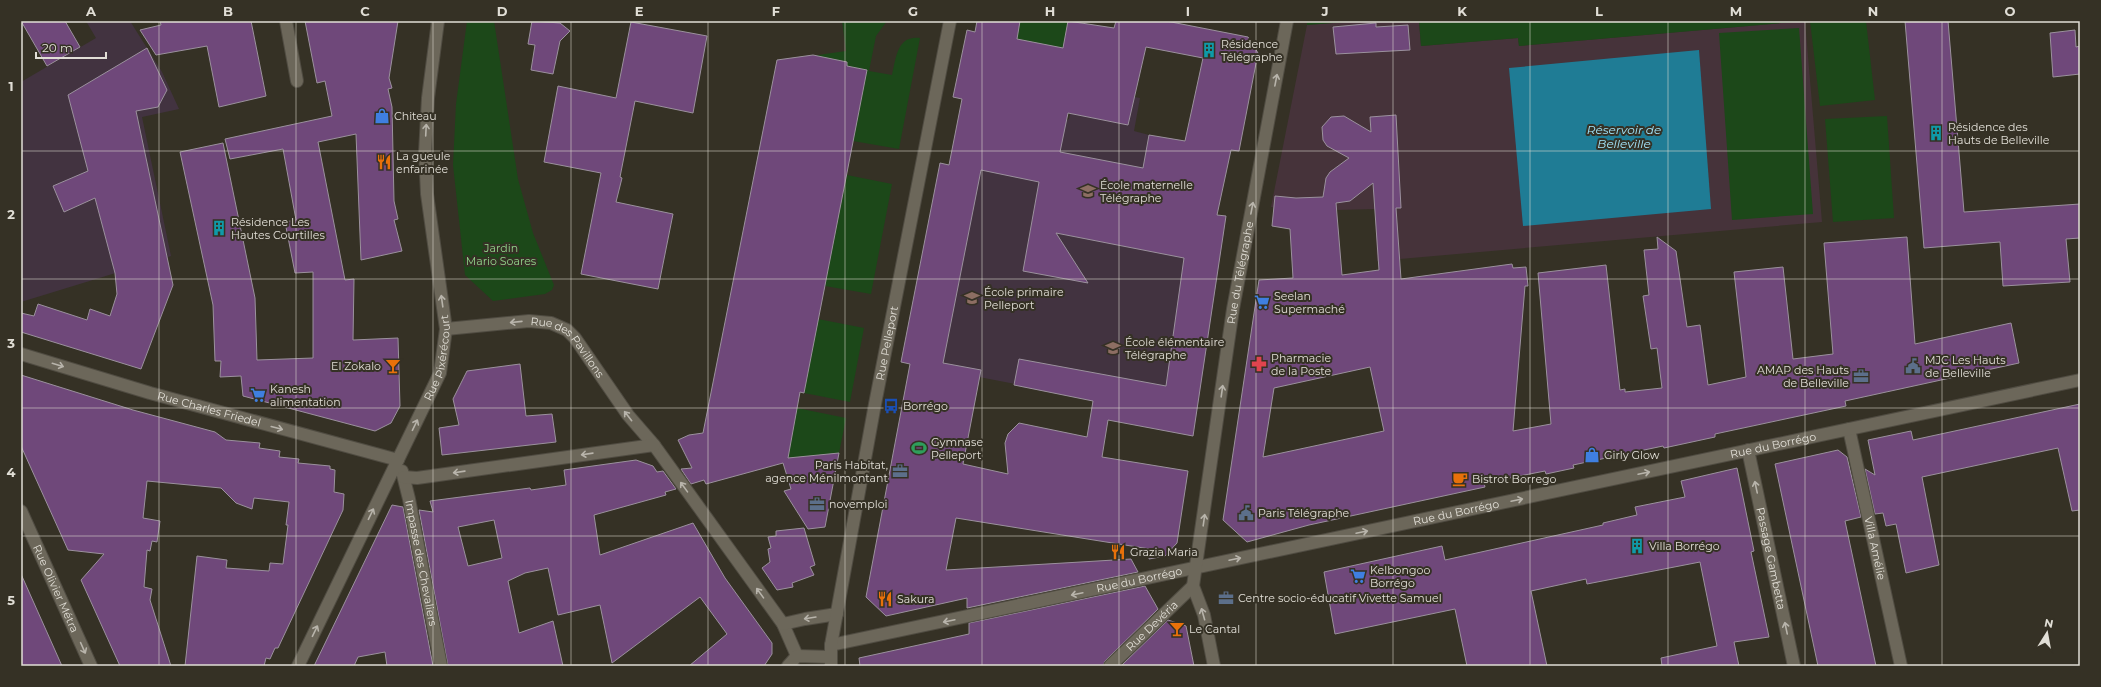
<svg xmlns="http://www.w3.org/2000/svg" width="2101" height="687" viewBox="0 0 2101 687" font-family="Montserrat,sans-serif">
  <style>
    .industrial { fill: #46333a }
    .education { fill: #423340 }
    .green { fill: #1c4819 }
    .water { fill: #1f7c95 }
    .building { fill: #6f487a; stroke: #9b919d; fill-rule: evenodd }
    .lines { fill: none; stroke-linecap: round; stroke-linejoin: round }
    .pedestrian-casing { stroke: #504c42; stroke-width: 14 }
    .minor-casing { stroke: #504c42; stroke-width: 14 }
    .pedestrian { stroke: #6c675a; stroke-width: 12 }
    .minor { stroke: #6c675a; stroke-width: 12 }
    .oneway { stroke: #b8b4ab }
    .grid { fill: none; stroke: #e1ded6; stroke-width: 1; stroke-opacity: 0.55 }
    .labels { text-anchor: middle; stroke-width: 4; stroke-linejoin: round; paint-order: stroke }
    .poi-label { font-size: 11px; fill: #e1ded6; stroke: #353125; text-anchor: start }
    .park-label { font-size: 11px; fill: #92d48b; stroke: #353125 }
    .street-label { font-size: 11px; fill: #e1ded6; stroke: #353125 }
    .water-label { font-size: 12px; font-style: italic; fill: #a3e5fb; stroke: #353125 }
    .neatline { fill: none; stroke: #e1ded6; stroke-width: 1.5 }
    .grid-label { font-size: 13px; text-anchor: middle; font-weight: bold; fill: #e1ded6 }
  </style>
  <rect width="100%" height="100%" fill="#353125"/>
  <!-- industrial -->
  <path class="industrial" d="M 1358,21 L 1419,21 L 1421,46 L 1518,38 L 1519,46 L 1805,21 L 1822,222 L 1377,261 L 1375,209 L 1297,211 L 1271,207 L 1307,25 Z"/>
  <!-- education -->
  <path class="education" d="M 86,21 L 130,21 L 162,72 L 179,109 L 142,117 L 171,256 L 21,302 L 21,82 L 96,38 Z
    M 1075,86 L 1140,98 L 1134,131 L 1149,135 L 1137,200 L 1226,217 L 1196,419 L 901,362 L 940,163 L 962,168 L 1069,119 Z"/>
  <!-- green -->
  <path class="green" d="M 467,21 L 494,21 L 518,179 L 533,233 L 554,285 L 552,290 L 545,294 L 493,301 L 465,275 L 453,165 L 456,104 Z
    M 842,21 L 887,21 L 876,36 L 869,71 L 892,75 C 896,58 897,35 920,38 L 899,149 L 853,141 L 867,70 L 847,66 L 847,62 L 804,57 L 846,51 Z
    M 1020,21 L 1068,21 L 1063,48 L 1017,39 Z
    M 1307,21 L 1358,21 L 1307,25 Z
    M 1419,21 L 1805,21 L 1519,46 L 1518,38 L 1421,46 Z
    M 1810,21 L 1866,21 L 1875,100 L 1820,106 Z
    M 1799,28 L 1813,214 L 1732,220 L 1719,33 Z
    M 1887,116 L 1894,218 L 1833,222 L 1825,119 Z
    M 847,175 L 892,184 L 871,294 L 825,286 Z
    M 818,319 L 864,328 L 850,402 L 804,393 Z
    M 797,408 L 846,418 L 839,453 L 788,458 Z"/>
  <!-- water -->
  <path class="water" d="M 1699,50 L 1711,209 L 1523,226 L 1509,68 Z"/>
  <!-- building -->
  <path class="building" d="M 21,21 L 65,21 L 80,47 L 47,66 Z
    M 160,21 L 251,21 L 266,96 L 219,107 L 207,46 L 156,55 L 140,30 L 161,25 Z
    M 305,21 L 398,21 L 389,78 L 392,88 L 388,89 L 392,107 L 394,201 L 398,219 L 394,220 L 402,251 L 361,260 L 356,134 L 318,142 L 345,280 L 354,279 L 353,340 L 398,338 L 400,406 L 391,423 L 375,431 L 243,396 L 241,376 L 220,377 L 221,361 L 215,361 L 213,305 L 180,152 L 223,143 L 255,298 L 257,360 L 313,358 L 313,272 L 295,273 L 285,222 L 296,220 L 283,149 L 230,159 L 225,139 L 332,116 L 325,81 L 317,83 Z
    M 532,21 L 560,23 L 570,31 L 560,41 L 553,74 L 531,70 L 535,45 L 528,44 Z
    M 977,21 L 1020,21 L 1017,39 L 1063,48 L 1068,21 L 1114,28 L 1116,21 L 1166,21 L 1248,37 L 1258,53 L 1239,151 L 1231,150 L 1217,215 L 1226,216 L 1193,436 L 1108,420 L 1102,457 L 1188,471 L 1177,543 L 1165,556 L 1149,559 L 1150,549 L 956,518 L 946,570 L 1131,559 L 1138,572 L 967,608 L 967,598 L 886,616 L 866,597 L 910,364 L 901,362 L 940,163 L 949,165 L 962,99 L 953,97 L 967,30 L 975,32 ZM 1146,47 L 1203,58 L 1185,141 L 1149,135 L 1143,168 L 1060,152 L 1068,113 L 1128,125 ZM 981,170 L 1039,182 L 1023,271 L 1088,283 L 1056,233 L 1184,258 L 1166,386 L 1019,359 L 1014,385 L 1093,401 L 1087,437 L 1019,423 L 1008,434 L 1005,443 L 1008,474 L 963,464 L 981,370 L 943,363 Z
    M 1905,21 L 1948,21 L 1964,212 L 2080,204 L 2080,238 L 2066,239 L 2070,282 L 2003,286 L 2000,242 L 1924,248 Z
    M 631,22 L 707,36 L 693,113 L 635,101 L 620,177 L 622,178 L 616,202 L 673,214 L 658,289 L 581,274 L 601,173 L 544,162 L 558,86 L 616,98 Z
    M 1376,23 L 1376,27 L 1408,25 L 1410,50 L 1336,54 L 1333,27 Z
    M 2075,30 L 2076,47 L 2080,46 L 2080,74 L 2053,77 L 2050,33 Z
    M 147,48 L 167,90 L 158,107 L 136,111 L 173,285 L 141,369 L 21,332 L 21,313 L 34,316 L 38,304 L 87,320 L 90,309 L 110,316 L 117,294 L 115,273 L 95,198 L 64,212 L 53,186 L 88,171 L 68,95 Z
    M 813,55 L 847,62 L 847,66 L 867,70 L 804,393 L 800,392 L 788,458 L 839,453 L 825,527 L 808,529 L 784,491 L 791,489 L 783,463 L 706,484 L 704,480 L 691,484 L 681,469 L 692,468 L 678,440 L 689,435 L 703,433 L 777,60 Z
    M 1396,115 L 1401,208 L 1396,208 L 1401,279 L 1512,264 L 1513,268 L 1526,267 L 1528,286 L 1525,286 L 1513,431 L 1551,424 L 1538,273 L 1606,265 L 1620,390 L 1625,389 L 1625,392 L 1662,388 L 1657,348 L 1651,349 L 1643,296 L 1649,295 L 1644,250 L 1658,249 L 1657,237 L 1676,251 L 1687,327 L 1700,325 L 1708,385 L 1746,377 L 1734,272 L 1783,267 L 1793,359 L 1833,354 L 1824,243 L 1907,237 L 1915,344 L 2011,323 L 2019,363 L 1845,401 L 1846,406 L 1715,434 L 1715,437 L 1664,448 L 1663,446 L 1573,465 L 1574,468 L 1546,474 L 1545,471 L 1484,483 L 1485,487 L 1309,525 L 1247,542 L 1223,520 L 1259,280 L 1293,278 L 1290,229 L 1272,226 L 1275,196 L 1296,198 L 1323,197 L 1326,178 L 1330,172 L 1349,158 L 1327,146 L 1323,140 L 1322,127 L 1331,117 L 1344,116 L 1371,132 L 1370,117 ZM 1373,183 L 1379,270 L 1342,275 L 1336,203 L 1350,201 ZM 1370,367 L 1384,431 L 1263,457 L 1274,388 Z
    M 520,364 L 526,416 L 552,414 L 556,442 L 442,455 L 439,428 L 459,425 L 453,399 L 467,371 Z
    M 21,375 L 133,410 L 215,432 L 226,440 L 260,443 L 259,448 L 280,451 L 279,457 L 299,459 L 298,463 L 330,466 L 330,469 L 335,470 L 334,492 L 344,494 L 343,510 L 278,648 L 275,648 L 270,659 L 266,658 L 264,666 L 185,666 L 197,556 L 227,560 L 226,568 L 269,571 L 270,563 L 283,564 L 288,525 L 286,525 L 289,502 L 254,498 L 252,509 L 236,503 L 221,488 L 147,481 L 143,518 L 160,521 L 157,542 L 152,541 L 150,551 L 147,550 L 144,587 L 152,589 L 150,600 L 171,666 L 120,666 L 81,580 L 104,554 L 68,550 L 21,446 Z
    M 2080,404 L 2080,510 L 2072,511 L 2058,448 L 1922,477 L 1939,565 L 1906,573 L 1896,524 L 1886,526 L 1883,513 L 1875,514 L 1865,469 L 1875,475 L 1868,440 L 1911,431 L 1913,440 Z
    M 1838,450 L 1847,457 L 1861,517 L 1845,521 L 1876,666 L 1818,666 L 1775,464 Z
    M 636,460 L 653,466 L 657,472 L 663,471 L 676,489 L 665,492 L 666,495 L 594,515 L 600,555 L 693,523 L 725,578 L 772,643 L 772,654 L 764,666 L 689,666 L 727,634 L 700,597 L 612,663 L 600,605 L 558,615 L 548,568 L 525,573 L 508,581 L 519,633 L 553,621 L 563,666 L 448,666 L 419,510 L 433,512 L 430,501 L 530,488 L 531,490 L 566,485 L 564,470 ZM 494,520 L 502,558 L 468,566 L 458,527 Z
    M 1737,468 L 1754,551 L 1751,552 L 1769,637 L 1734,642 L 1739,666 L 1662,666 L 1661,658 L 1717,646 L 1700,562 L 1587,584 L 1586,579 L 1531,591 L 1547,666 L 1467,666 L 1455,609 L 1335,634 L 1324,572 L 1442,546 L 1445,560 L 1603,525 L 1603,523 L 1637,515 L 1635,507 L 1685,497 L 1681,481 Z
    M 392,505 L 403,507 L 433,666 L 387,666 L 385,652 L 358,657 L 354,666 L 314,666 Z
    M 804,528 L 815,565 L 810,567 L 814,575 L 792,583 L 793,587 L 777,590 L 762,568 L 770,562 L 768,549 L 771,548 L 768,537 L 776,536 L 776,531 Z
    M 21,574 L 50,639 L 62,666 L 21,666 Z
    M 1145,586 L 1158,609 L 1105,661 L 1103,666 L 860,666 L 859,658 L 969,634 L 969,623 Z
    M 1168,620 L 1186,626 L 1194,666 L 1121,666 Z"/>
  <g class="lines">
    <!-- pedestrian casing -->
    <g class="pedestrian-casing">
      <g id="pedestrian">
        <path id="s1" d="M 1748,450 L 1794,666"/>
      </g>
    </g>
    <!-- minor casing -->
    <g class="minor-casing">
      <g id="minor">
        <path d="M 286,21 L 297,81"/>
        <path id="s2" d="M 446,329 L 529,321 L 551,323 L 567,330 L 575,338 L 628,415 L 654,445 L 783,624 L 797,656"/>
        <path id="s3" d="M 21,354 L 150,393 L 398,460"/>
        <path id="s4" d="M 1849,429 L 1901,666"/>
        <path id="s5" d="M 402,471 L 409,499 L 441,666"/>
        <path d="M 404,477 L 417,478 L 654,445"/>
        <path id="s6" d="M 21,511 L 91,666"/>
        <path d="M 783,624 L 805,619 L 837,614"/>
        <path id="s7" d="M 831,645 L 2080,380"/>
        <path id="s8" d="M 298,666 L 440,373 L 446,329 L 427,194 L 425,153 L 428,98 L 438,21"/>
        <path d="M 788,666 L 797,656 L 830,657"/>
        <path id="s9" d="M 831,666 L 831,645 L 875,404 L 950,21"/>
        <path id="s10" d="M 1110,666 L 1193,586"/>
        <path id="s11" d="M 1214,666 L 1204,615 L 1193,586 L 1233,309 L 1287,21"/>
      </g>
    </g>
    <!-- pedestrian -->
    <use href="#pedestrian" class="pedestrian"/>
    <!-- minor -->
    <use href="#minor" class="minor"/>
  </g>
  <!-- one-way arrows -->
  <defs><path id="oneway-shaft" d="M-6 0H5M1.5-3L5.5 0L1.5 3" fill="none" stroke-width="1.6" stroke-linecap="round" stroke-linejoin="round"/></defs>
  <g class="oneway">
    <use href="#oneway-shaft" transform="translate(1276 80) rotate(-79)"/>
    <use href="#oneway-shaft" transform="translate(426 130) rotate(-87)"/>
    <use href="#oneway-shaft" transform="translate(1252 208) rotate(-79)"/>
    <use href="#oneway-shaft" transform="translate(442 301) rotate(-98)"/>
    <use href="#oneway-shaft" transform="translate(516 322) rotate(174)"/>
    <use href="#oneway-shaft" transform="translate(58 365) rotate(17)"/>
    <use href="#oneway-shaft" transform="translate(1222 391) rotate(-82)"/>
    <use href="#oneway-shaft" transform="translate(628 416) rotate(-128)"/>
    <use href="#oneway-shaft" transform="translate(415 425) rotate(-64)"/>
    <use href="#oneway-shaft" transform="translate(277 428) rotate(15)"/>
    <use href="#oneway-shaft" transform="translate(587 454) rotate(172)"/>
    <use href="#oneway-shaft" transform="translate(459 472) rotate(172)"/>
    <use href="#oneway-shaft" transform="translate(1644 473) rotate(-12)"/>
    <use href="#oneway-shaft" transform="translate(684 487) rotate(-126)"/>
    <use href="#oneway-shaft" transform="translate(1756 487) rotate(-102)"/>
    <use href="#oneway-shaft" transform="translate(1517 500) rotate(-12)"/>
    <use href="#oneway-shaft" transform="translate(371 514) rotate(-64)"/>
    <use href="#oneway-shaft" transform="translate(1204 520) rotate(-82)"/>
    <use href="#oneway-shaft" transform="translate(1362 532) rotate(-12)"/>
    <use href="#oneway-shaft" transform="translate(1235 559) rotate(-12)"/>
    <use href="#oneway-shaft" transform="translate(760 593) rotate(-126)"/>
    <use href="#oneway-shaft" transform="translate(1077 594) rotate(168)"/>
    <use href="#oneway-shaft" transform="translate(1203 614) rotate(-106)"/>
    <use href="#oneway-shaft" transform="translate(810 618) rotate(171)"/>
    <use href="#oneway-shaft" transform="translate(949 621) rotate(168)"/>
    <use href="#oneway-shaft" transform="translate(1786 628) rotate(-102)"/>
    <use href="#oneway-shaft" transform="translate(315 631) rotate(-64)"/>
    <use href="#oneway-shaft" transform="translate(83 648) rotate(66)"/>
  </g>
  <!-- grid -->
  <path class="grid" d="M 159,21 L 159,666M 296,21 L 296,666M 433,21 L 433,666M 571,21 L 571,666M 708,21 L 708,666M 845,21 L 845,666M 982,21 L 982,666M 1119,21 L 1119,666M 1256,21 L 1256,666M 1393,21 L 1393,666M 1530,21 L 1530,666M 1668,21 L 1668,666M 1805,21 L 1805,666M 1942,21 L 1942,666M 21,151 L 2080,151M 21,279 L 2080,279M 21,408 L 2080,408M 21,536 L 2080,536"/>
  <!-- icons -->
  <defs>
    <g id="building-bare" transform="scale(1.2)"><path d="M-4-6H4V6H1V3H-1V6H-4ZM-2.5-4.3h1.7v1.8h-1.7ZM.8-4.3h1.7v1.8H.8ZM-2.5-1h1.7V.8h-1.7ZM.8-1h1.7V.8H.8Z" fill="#0f9aa8" stroke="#353125" stroke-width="2.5" paint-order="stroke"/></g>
    <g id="shop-bare" transform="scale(1.2)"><path d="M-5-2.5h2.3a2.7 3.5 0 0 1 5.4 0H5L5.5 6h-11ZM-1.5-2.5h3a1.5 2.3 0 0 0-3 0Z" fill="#3f7fe0" stroke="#353125" stroke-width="2.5" paint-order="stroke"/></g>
    <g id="restaurant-bare" transform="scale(1.2)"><path d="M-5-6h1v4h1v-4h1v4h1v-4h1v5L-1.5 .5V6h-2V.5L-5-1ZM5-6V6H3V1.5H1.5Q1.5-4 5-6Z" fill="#e8710a" stroke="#353125" stroke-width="2.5" paint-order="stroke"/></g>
    <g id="school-bare" transform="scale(1.2)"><path d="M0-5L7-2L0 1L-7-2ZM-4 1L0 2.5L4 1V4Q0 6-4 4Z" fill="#8d6e63" stroke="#353125" stroke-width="2.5" paint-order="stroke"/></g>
    <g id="supermarket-bare" transform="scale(1.2)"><path d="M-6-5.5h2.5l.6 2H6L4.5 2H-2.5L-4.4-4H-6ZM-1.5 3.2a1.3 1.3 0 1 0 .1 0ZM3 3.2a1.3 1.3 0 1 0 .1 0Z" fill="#3f7fe0" stroke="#353125" stroke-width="2.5" paint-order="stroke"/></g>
    <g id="pharmacy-bare" transform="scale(1.2)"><path d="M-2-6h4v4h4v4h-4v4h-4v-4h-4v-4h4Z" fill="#e0444e" stroke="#353125" stroke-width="2.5" paint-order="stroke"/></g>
    <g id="bar-bare" transform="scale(1.2)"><path d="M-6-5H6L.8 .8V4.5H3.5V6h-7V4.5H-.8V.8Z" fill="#e8710a" stroke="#353125" stroke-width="2.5" paint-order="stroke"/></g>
    <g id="civic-bare" transform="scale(1.2)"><path d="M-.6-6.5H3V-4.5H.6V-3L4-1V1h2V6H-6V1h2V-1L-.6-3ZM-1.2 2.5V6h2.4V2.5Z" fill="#5c6f8a" stroke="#353125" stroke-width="2.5" paint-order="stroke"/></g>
    <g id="office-bare" transform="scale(1.2)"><path d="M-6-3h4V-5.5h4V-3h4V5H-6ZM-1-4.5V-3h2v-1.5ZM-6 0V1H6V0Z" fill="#5c6f8a" stroke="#353125" stroke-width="2.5" paint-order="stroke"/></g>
    <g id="bus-bare" transform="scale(1.2)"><path d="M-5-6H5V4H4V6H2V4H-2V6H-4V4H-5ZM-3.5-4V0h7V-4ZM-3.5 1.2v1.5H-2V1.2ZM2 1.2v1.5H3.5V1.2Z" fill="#1a4fb4" stroke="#353125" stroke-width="2.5" paint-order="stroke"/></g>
    <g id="stadium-bare" transform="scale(1.2)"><path d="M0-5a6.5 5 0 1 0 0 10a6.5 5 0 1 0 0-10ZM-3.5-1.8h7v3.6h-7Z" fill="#2e9e5b" stroke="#353125" stroke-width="2.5" paint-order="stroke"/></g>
    <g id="cafe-bare" transform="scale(1.2)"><path d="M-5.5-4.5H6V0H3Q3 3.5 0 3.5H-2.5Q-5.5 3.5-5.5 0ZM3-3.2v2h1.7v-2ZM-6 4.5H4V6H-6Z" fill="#e8710a" stroke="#353125" stroke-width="2.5" paint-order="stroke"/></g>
  </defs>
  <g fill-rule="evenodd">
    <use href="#building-bare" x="1209" y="50"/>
    <use href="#shop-bare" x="382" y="116"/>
    <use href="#building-bare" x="1936" y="133"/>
    <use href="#restaurant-bare" x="384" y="162"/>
    <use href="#school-bare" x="1088" y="191"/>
    <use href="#building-bare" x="219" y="228"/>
    <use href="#school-bare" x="972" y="298"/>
    <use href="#supermarket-bare" x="1262" y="302"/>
    <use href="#school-bare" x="1113" y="348"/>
    <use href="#pharmacy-bare" x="1259" y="364"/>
    <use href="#bar-bare" x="393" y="366"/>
    <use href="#civic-bare" x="1913" y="366"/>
    <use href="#office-bare" x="1861" y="376"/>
    <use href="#supermarket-bare" x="258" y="395"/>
    <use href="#bus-bare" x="891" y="406"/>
    <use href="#stadium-bare" x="919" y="448"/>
    <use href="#shop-bare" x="1592" y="455"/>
    <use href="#office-bare" x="900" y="471"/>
    <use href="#cafe-bare" x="1460" y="479"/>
    <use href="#office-bare" x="817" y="504"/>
    <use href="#civic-bare" x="1246" y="513"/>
    <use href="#building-bare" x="1637" y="546"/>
    <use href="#restaurant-bare" x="1118" y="552"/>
    <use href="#supermarket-bare" x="1358" y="576"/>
    <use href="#office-bare" x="1226" y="598"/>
    <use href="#restaurant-bare" x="885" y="599"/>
    <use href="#bar-bare" x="1177" y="629"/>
  </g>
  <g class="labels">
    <!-- poi labels -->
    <g class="poi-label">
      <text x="1221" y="48">Résidence<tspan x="1221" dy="13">Télégraphe</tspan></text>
      <text x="394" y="120">Chiteau</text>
      <text x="1948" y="131">Résidence des<tspan x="1948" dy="13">Hauts de Belleville</tspan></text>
      <text x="396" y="160">La gueule<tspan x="396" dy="13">enfarinée</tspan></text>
      <text x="1100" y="189">École maternelle<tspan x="1100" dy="13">Télégraphe</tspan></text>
      <text x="231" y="226">Résidence Les<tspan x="231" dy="13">Hautes Courtilles</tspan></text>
      <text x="984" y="296">École primaire<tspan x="984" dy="13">Pelleport</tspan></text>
      <text x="1274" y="300">Seelan<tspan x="1274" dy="13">Supermaché</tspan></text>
      <text x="1125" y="346">École élémentaire<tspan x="1125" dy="13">Télégraphe</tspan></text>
      <text x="1271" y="362">Pharmacie<tspan x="1271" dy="13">de la Poste</tspan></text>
      <text x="1925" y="364">MJC Les Hauts<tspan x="1925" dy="13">de Belleville</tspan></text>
      <text x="381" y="370" text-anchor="end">El Zokalo</text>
      <text x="1849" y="374" text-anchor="end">AMAP des Hauts<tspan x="1849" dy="13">de Belleville</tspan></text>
      <text x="270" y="393">Kanesh<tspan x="270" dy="13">alimentation</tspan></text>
      <text x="903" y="410">Borrégo</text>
      <text x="931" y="446">Gymnase<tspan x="931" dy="13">Pelleport</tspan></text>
      <text x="1604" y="459">Girly Glow</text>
      <text x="888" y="469" text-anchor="end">Paris Habitat,<tspan x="888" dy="13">agence Ménilmontant</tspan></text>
      <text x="1472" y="483">Bistrot Borrego</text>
      <text x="829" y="508">novemploi</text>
      <text x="1258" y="517">Paris Télégraphe</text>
      <text x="1649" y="550">Villa Borrégo</text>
      <text x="1130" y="556">Grazia Maria</text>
      <text x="1370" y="574">Kelbongoo<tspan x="1370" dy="13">Borrégo</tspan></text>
      <text x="1238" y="602">Centre socio-éducatif Vivette Samuel</text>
      <text x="897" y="603">Sakura</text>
      <text x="1189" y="633">Le Cantal</text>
    </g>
    <!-- park labels -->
    <g class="park-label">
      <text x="501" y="252">Jardin<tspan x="501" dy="13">Mario Soares</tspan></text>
    </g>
    <!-- street labels -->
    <g class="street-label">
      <text dy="4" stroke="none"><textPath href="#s11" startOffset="400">Rue du Télégraphe</textPath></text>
      <text dy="4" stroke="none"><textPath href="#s9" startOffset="328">Rue Pelleport</textPath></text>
      <text dy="4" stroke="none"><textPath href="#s2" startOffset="133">Rue des Pavillons</textPath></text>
      <text dy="4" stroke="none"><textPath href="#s8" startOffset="340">Rue Pixérécourt</textPath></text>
      <text dy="4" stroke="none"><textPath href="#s3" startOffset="196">Rue Charles Friedel</textPath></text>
      <text dy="4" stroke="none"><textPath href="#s7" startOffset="963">Rue du Borrégo</textPath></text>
      <text dy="4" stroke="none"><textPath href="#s7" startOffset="639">Rue du Borrégo</textPath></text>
      <text dy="4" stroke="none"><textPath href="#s4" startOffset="122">Villa Amélie</textPath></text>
      <text dy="4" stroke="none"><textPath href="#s1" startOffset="111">Passage Gambetta</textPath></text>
      <text dy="4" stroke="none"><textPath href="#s5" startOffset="94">Impasse des Chevaliers</textPath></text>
      <text dy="4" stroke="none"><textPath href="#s7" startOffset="315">Rue du Borrégo</textPath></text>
      <text dy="4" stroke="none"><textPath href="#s6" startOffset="85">Rue Olivier Métra</textPath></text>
      <text dy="4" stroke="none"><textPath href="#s10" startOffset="58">Rue Devéria</textPath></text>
    </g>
    <!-- water labels -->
    <g class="water-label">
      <text x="1624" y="134">Réservoir de<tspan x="1624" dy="14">Belleville</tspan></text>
    </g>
  </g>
  <!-- border -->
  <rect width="2101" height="687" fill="none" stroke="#353125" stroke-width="44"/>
  <!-- north arrow -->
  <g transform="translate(2047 633) rotate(11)" stroke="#353125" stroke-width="3" paint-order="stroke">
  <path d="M0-3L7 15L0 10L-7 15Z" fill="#e1ded6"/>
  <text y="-6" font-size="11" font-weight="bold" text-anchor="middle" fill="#e1ded6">N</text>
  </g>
  <!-- scale -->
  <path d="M36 52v6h70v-6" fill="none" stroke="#e1ded6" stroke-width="2"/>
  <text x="42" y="52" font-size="12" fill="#e1ded6" stroke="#353125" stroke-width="3" paint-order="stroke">20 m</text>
  <rect x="22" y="22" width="2057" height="643" class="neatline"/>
  <g class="grid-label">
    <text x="91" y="16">A</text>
    <text x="228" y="16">B</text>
    <text x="365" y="16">C</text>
    <text x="502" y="16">D</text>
    <text x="639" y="16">E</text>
    <text x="776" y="16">F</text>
    <text x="913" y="16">G</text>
    <text x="1050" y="16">H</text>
    <text x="1188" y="16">I</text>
    <text x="1325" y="16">J</text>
    <text x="1462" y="16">K</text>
    <text x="1599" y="16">L</text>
    <text x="1736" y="16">M</text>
    <text x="1873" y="16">N</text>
    <text x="2010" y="16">O</text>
    <text x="11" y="91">1</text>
    <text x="11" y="219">2</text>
    <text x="11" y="348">3</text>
    <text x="11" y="477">4</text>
    <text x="11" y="605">5</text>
  </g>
</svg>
